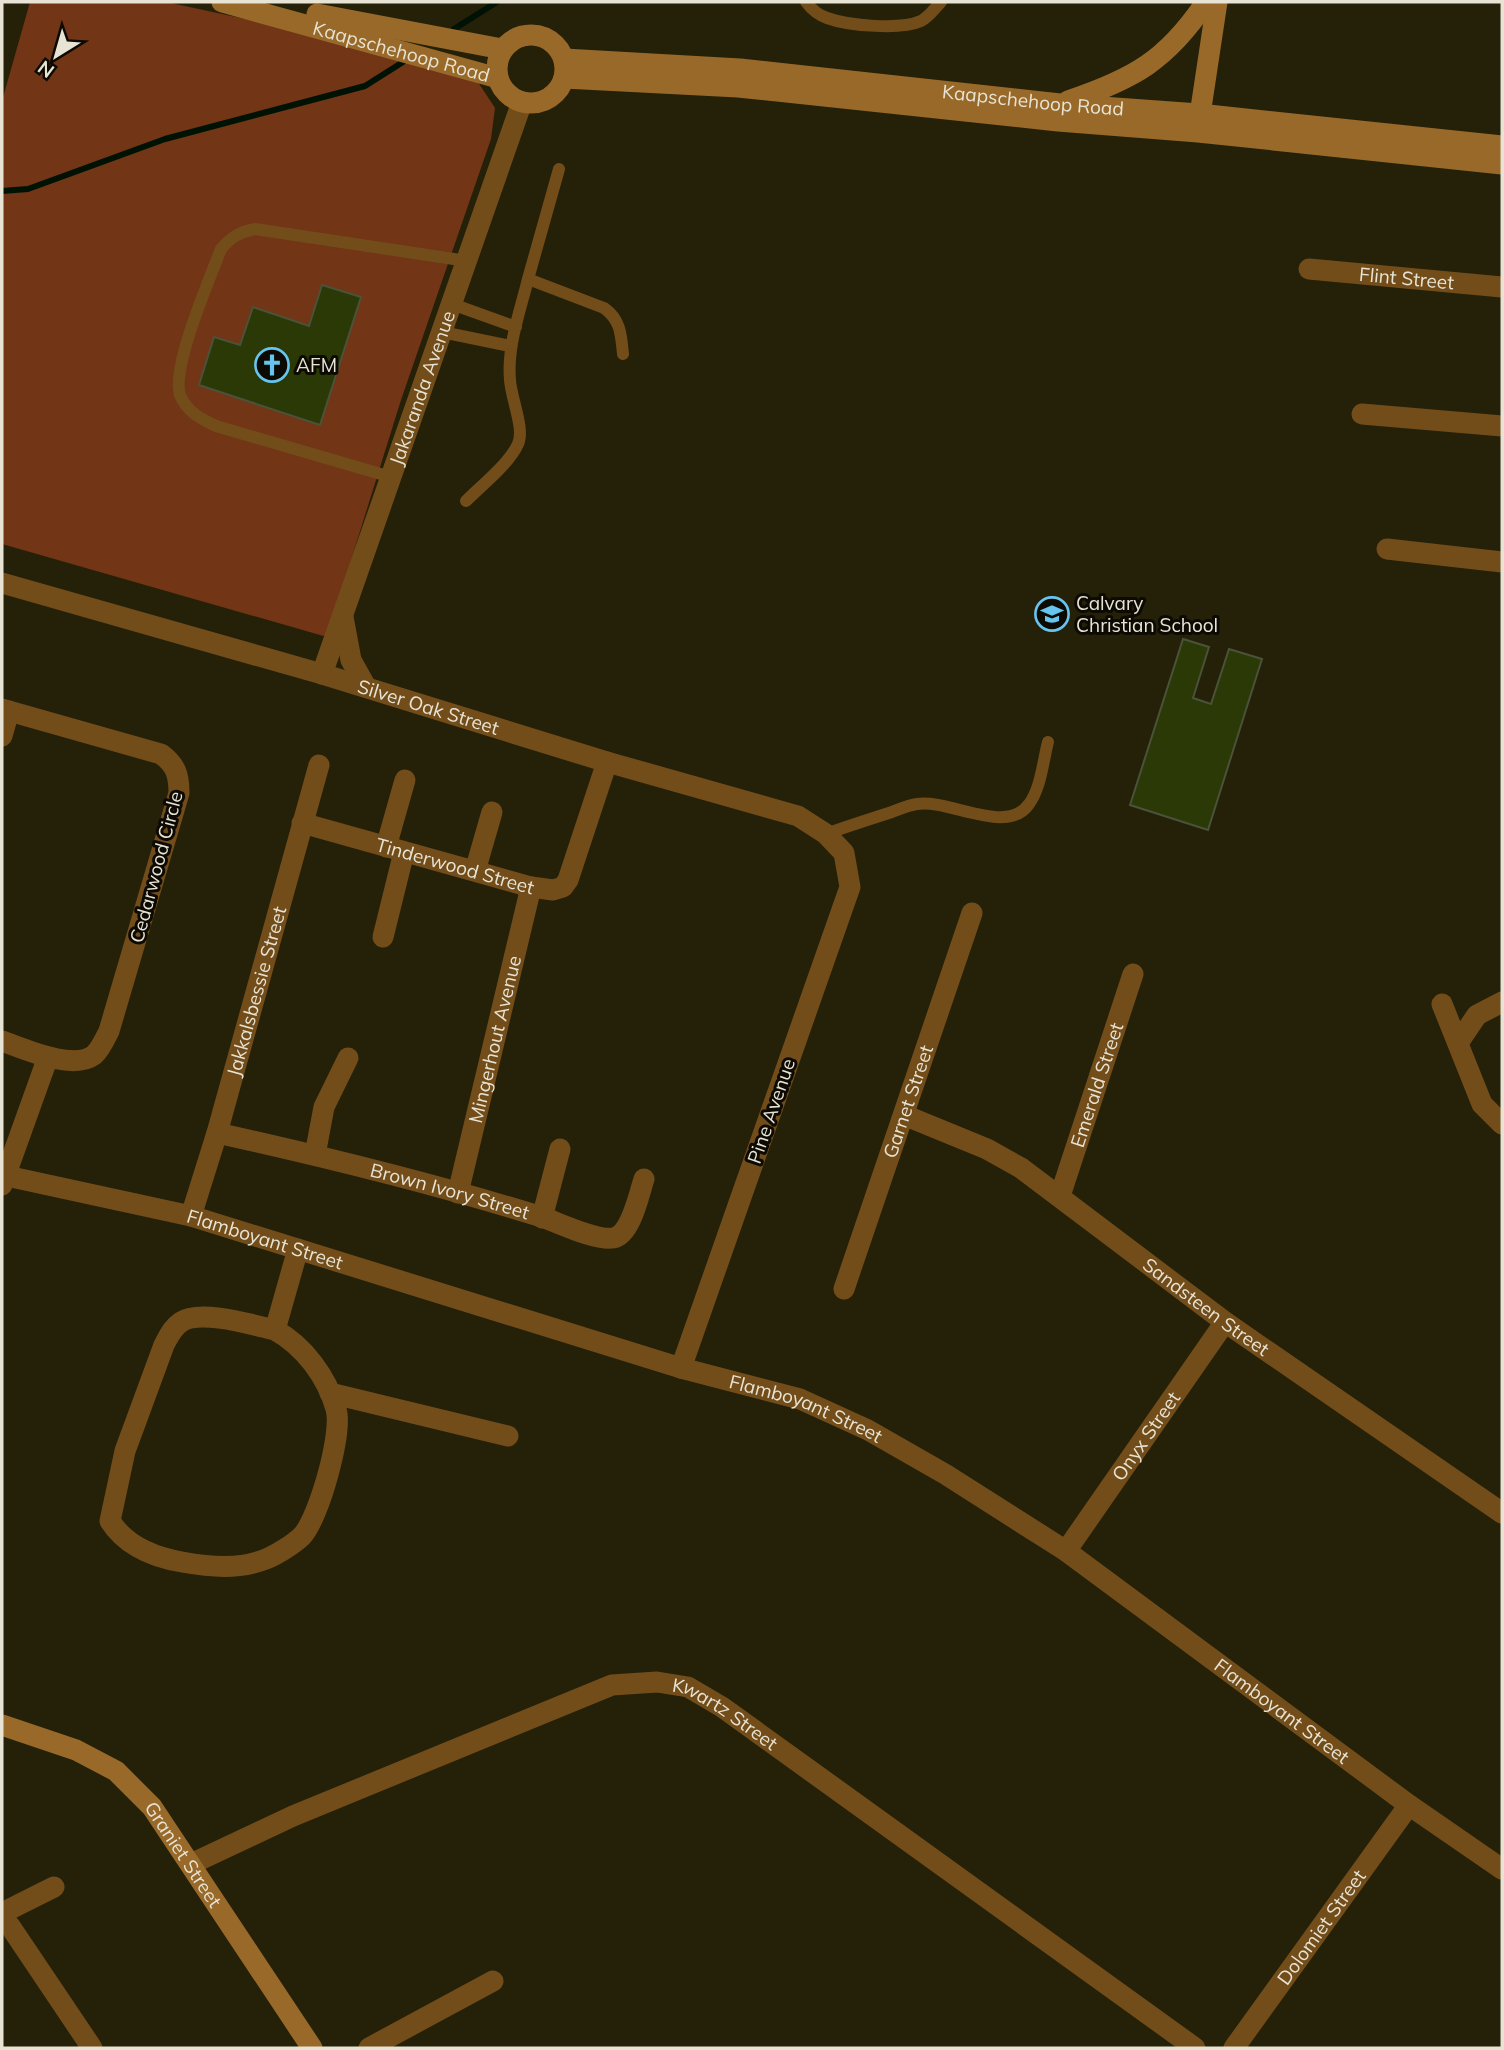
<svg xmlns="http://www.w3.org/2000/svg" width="1504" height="2050" viewBox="0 0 1504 2050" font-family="Mulish,sans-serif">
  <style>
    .grass { fill: #723516 }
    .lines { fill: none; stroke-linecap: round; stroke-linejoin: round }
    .stream { stroke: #001203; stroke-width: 6 }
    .building { fill: #2b3906; stroke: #4a533a; stroke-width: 2 }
    .lane { stroke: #724d1a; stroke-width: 12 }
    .street { stroke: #724d1a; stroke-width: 21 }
    .secondary { stroke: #986929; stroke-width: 21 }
    .labels { text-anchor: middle; stroke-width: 6; stroke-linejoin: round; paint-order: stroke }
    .street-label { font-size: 19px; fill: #e7e4d5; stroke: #0c0a03 }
    .poi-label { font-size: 19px; fill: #e7e4d5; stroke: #0c0a03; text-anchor: start }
  </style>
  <rect width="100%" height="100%" fill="#252008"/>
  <!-- grass -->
  <path class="grass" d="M 30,2 L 166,2 L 400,52 L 476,79 L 495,108 L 491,139 L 401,400 L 327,637 L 2,544 L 2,101 Z"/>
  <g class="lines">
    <!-- stream -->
    <path class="stream" d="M 454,29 L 497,2
      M 2,191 L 28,189 L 165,139 L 365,86 L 403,62"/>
  </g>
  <!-- building -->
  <path class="building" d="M 322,285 L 361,297 L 320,425 L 199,385 L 214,337 L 240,345 L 253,307 L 309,326 Z
    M 1183,639 L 1209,647 L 1193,698 L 1211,704 L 1229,649 L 1262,659 L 1208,830 L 1130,805 Z"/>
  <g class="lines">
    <!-- lane -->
    <path class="lane" d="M 806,2 C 812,10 818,15 827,18 C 849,26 901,30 921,21 C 929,17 935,8 941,2
      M 528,279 L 559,169
      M 452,304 L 516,327
      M 442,332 L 510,346
      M 391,477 L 216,426 C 201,419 187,412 180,395 C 171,368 210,278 221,249 C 231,237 240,232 255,229 L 467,261
      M 466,501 C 482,485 509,464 518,444 C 525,429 511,398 510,380 C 507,346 520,312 528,279 L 604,308 C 621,320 621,335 623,354
      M 826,834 C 848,826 870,819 892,812 C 900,809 909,805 917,804 C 950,799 1007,836 1029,804 C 1041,788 1043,761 1048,742"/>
    <!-- street -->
    <g class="street">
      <path id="s1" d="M 1309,269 L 1502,287"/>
      <path d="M 1362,414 L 1502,426"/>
      <path d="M 1387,549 L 1502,562"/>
      <path id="s2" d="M 2,583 L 322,674 L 607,762 L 798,816 L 826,834 L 844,853 L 850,887 L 681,1368"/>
      <path d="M 343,617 L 351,660 L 366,687"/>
      <path id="s3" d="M 322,674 L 522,102"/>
      <path d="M 2,709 L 161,754 C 176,765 179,775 179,793 L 109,1031 C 105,1039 100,1050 94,1055 C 73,1071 25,1049 2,1041"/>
      <path d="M 2,736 L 9,711"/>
      <path id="s4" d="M 302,823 L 531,887 L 553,890 L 563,887 L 568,880 L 607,762"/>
      <path d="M 386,847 L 405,780"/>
      <path d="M 475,871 L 492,812"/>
      <path d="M 383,937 L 404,852"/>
      <path d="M 1442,1004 L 1482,1104 L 1502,1124"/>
      <path d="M 1458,1043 L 1477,1015 L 1502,1002"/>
      <path id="s5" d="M 904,1115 L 987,1149 L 1021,1168 L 1225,1322 L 1502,1513"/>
      <path id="s6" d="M 217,1133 C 326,1157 435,1184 542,1217 C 559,1223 596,1241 613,1238 C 631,1235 639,1194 644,1179"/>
      <path d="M 315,1155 L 324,1107 L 348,1058"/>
      <path id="s7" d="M 2,1175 L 191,1216 L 681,1368 L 800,1399 L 868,1430 L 945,1474 L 1066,1551 L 1409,1805 L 1502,1869"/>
      <path d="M 2,1185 L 48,1057"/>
      <path id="s8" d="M 458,1193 L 531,887"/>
      <path id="s9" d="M 1060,1196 L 1133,974"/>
      <path id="s10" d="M 191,1216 L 217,1133 L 319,765"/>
      <path d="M 542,1218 L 560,1149"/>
      <path id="s11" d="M 844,1289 L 972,913"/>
      <path d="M 275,1330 C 304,1346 327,1377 336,1409 C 343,1432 319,1518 302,1536 C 294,1544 276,1555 266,1559 C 238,1570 210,1567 182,1562 C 153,1557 126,1546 110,1521 L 125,1451 L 164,1345 C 169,1336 172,1328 181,1322 C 200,1309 253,1325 275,1330 L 298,1249"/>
      <path d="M 330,1393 L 508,1436"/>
      <path id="s12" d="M 1066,1551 L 1225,1322"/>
      <path id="s13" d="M 191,1864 L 293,1816 L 612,1685 L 657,1682 L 688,1687 L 722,1707 L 1195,2048"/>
      <path d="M 2,1913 L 54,1887"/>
      <path d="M 2,1920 L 10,1926 L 92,2048"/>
      <path d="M 369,2048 L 493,1981"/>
      <path id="s14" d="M 1234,2048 L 1409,1805"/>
    </g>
    <!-- secondary -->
    <g class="secondary">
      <path id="s15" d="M 222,2 L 498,78"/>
      <path d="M 317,14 L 502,49"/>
      <circle cx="531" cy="69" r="34"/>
      <path id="s16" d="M 564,59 L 740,69 L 1060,104 L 1199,114 L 1502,146"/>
      <path d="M 564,78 L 738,87 L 1058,121 L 1198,132 L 1502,164"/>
      <path d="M 1068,101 C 1134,79 1167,60 1206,2"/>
      <path d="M 1198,128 L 1217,2"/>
      <path id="s17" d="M 2,1725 L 76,1750 L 116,1771 L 152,1807 L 312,2048"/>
    </g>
  </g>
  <!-- icons -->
  <defs>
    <g id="church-ring" transform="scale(1.75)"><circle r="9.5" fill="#0c0a03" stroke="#66c4ef" stroke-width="1.5"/><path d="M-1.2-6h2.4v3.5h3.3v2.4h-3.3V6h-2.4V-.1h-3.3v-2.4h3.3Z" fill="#66c4ef"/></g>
    <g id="school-ring" transform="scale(1.75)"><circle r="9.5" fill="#0c0a03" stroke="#66c4ef" stroke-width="1.5"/><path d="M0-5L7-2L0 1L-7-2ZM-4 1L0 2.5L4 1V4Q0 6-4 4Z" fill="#66c4ef"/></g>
  </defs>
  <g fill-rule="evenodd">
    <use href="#church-ring" x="272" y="365"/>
    <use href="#school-ring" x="1052" y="614"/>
  </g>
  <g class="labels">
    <!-- street labels -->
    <g class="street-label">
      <text dy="7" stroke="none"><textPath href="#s15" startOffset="186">Kaapschehoop Road</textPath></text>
      <text dy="7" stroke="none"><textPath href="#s16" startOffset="471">Kaapschehoop Road</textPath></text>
      <text dy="7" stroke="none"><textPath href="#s1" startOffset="98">Flint Street</textPath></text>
      <text dy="7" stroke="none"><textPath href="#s3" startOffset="303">Jakaranda Avenue</textPath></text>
      <text dy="7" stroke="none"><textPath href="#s2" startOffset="444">Silver Oak Street</textPath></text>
      <text dy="7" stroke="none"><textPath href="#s4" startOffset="159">Tinderwood Street</textPath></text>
      <text transform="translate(156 867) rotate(-75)" y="7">Cedarwood Circle</text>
      <text dy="7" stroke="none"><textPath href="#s10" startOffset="234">Jakkalsbessie Street</textPath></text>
      <text dy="7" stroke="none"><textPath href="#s8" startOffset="158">Mingerhout Avenue</textPath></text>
      <text dy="7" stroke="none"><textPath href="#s9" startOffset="117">Emerald Street</textPath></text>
      <text dy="7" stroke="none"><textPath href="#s11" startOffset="198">Garnet Street</textPath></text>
      <text transform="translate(771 1111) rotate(-71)" y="7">Pine Avenue</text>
      <text dy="7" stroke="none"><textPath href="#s6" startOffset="240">Brown Ivory Street</textPath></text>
      <text dy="7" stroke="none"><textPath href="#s7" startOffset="271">Flamboyant Street</textPath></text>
      <text dy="7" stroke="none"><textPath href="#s5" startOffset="360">Sandsteen Street</textPath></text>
      <text dy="7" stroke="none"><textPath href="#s7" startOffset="838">Flamboyant Street</textPath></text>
      <text dy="7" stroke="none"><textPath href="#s12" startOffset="140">Onyx Street</textPath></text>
      <text dy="7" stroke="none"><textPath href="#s7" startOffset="1405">Flamboyant Street</textPath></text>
      <text dy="7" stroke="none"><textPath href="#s13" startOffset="579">Kwartz Street</textPath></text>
      <text dy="7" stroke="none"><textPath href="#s17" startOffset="231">Graniet Street</textPath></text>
      <text dy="7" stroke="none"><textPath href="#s14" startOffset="149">Dolomiet Street</textPath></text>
    </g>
    <!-- poi labels -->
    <g class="poi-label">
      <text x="296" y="372">AFM</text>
      <text x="1076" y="610">Calvary<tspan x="1076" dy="22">Christian School</tspan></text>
    </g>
  </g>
  <!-- border -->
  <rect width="1504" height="2050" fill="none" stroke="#e7e4d5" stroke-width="7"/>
  <!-- north arrow -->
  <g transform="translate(56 56) rotate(217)" stroke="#0c0a03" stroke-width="5" paint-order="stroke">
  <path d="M0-5L12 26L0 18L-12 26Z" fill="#e7e4d5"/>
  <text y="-10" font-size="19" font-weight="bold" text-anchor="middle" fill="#e7e4d5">N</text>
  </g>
</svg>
